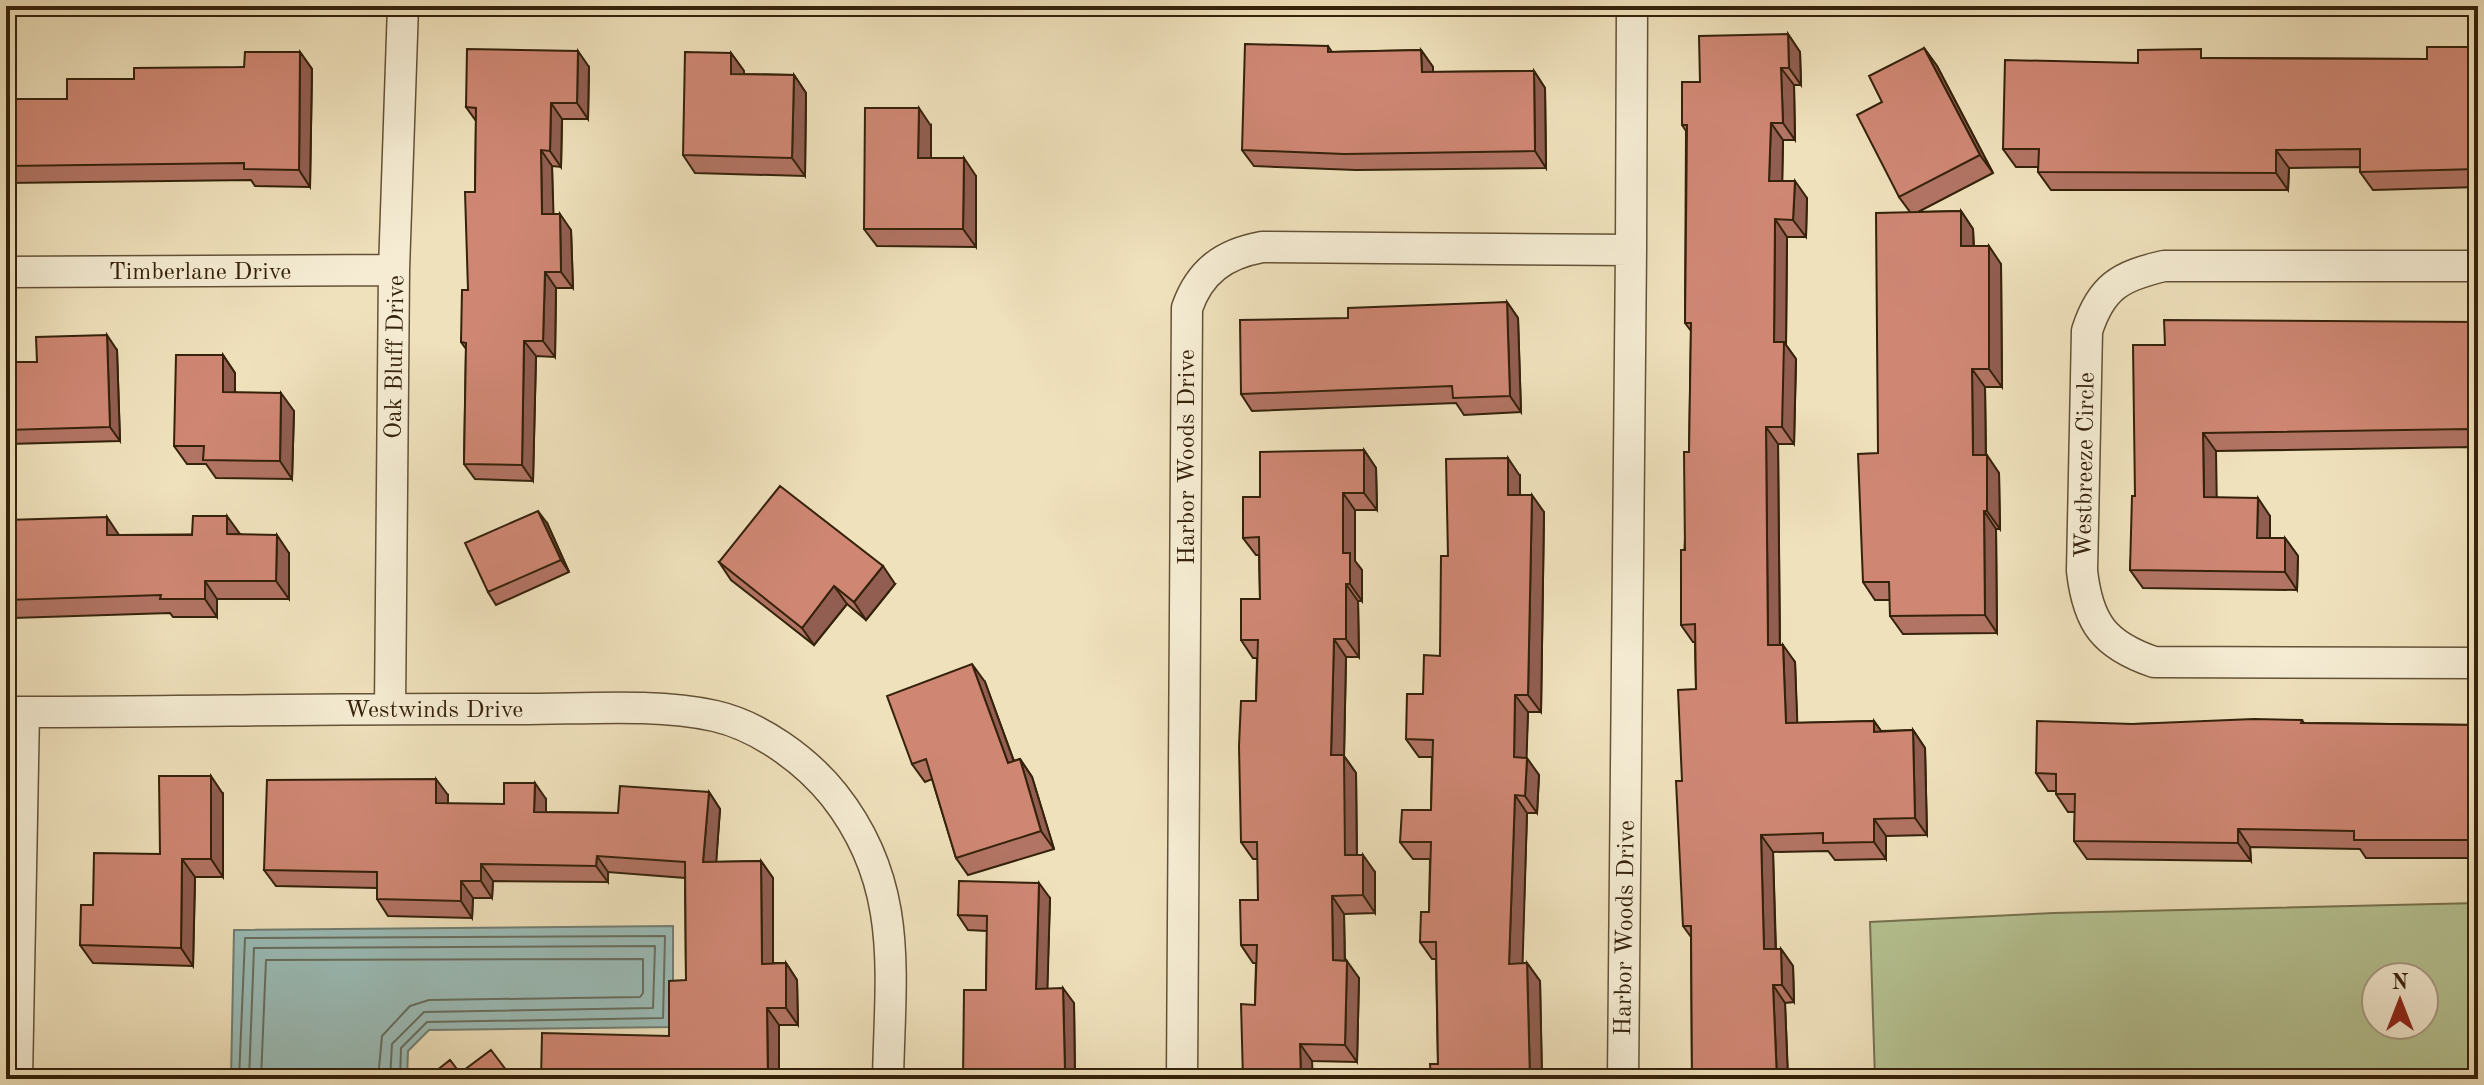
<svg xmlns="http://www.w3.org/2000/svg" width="2484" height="1085" viewBox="0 0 2484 1085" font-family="'Old Standard TT',serif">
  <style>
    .green { fill: #b6c393; stroke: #76724e; stroke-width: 2; fill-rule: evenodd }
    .water { fill: #9bbcb7; stroke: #727e72; stroke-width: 2 }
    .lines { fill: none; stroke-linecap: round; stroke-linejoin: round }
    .shore { stroke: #686f60; stroke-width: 2 }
    .minor-casing { stroke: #645236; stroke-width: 33 }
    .minor { stroke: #f5ecd3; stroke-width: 30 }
    .wall { fill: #b27464; stroke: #35220a; stroke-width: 2 }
    .shaded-wall { fill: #915e51; stroke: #35220a; stroke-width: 2 }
    .building { fill: #cf8774; stroke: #35220a; stroke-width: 2 }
    .labels { text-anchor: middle; stroke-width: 7; stroke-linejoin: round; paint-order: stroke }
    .street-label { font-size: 24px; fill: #35220a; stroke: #f5ecd3 }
  </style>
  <rect width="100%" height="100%" fill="#efe1bc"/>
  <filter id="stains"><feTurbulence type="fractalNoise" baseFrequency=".0025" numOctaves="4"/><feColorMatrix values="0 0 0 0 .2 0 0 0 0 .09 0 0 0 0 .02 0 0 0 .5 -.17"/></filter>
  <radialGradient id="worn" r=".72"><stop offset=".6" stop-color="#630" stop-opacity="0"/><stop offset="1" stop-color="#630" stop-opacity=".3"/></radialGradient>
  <!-- green -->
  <path class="green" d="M 2478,903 L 2478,1079 L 1875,1079 L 1870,922 L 2054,913 ZM 2376,977 L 2424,977 L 2424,1025 L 2376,1025 Z"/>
  <!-- water -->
  <path class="water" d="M 673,926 L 673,1027 L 429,1030 L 408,1051 L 407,1079 L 231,1079 L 234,930 Z"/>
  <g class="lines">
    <!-- shore -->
    <path class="shore" d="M 239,1079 L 245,938 L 665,936 L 663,1018 L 427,1022 L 401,1048 L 400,1079
      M 249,1079 L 254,948 L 655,946 L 653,1008 L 424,1012 L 392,1044 L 390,1079
      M 261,1079 L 266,960 L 643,959 L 643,993 L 640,997 L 429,1000 L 410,1006 L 382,1036 L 378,1079"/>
    <!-- minor casing -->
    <g class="minor-casing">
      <path id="minor" d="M 1631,250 L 1632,6
        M 2478,266 L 2164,266 C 2120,276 2101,287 2087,331 L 2082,571 C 2088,623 2104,645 2154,662 L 2478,663
        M 6,272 L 394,270
        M 390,708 L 394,270 L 403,6
        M 6,712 C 174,712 341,708 509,709 C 574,710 652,702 715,716 C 759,726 806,760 834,795 C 905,885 890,973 888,1079
        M 17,1079 L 24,712
        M 1182,1079 L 1187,308 C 1200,271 1224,254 1262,247 L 1631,250 L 1623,1079"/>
    </g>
    <!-- minor -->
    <use href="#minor" class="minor"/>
  </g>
  <!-- wall -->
  <path class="wall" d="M 1788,34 L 1800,52 L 1801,85 L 1794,85 L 1795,140 L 1783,140 L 1782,181 L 1807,198 L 1806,237 L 1787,237 L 1786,345 L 1796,359 L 1794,444 L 1778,444 L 1780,645 L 1795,662 L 1797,723 L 1874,721 L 1881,731 L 1913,730 L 1925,748 L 1927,835 L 1886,836 L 1886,859 L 1835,860 L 1828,851 L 1773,852 L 1776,949 L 1781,949 L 1793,966 L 1794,1002 L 1785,1003 L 1788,1079 L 1692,1079 L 1691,937 L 1683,926 L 1682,781 L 1696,689 L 1695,642 L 1693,642 L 1681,625 L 1689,452 L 1691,331 L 1685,323 L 1686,131 L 1682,125 L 1700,82 Z
    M 1328,46 L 1332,52 L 1421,50 L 1433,67 L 1433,72 L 1534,71 L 1545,88 L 1546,168 L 1356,170 L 1254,166 L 1242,150 Z
    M 2478,47 L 2478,187 L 2373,190 L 2360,172 L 2360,167 L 2289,168 L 2288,190 L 2051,190 L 2038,172 L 2038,167 L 2016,167 L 2003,149 L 2138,63 L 2207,58 L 2427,59 Z
    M 1924,48 L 1937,66 L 1993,173 L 1918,212 L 1961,211 L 1973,229 L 1974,246 L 2001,264 L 2002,387 L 1985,387 L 1986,455 L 1999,473 L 2000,529 L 1996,529 L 1997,633 L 1903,634 L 1890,616 L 1890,600 L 1875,600 L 1863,582 L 1910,212 L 1899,197 L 1882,102 Z
    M 300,52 L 312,69 L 310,187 L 255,186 L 251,180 L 6,183 L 6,83 L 16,96 L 16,99 L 67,99 L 134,79 L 244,67 Z
    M 731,53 L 744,71 L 744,74 L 794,75 L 806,93 L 805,176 L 695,173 L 683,155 Z
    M 589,67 L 588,119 L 562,119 L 561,167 L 552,166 L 553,214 L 571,230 L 573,288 L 556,288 L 555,357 L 536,356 L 533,481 L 475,479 L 464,464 L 466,349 L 461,342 L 468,290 L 475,192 L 476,121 L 466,107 Z
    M 931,126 L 931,158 L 976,176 L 976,247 L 877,246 L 864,229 Z
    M 1507,302 L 1518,318 L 1521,412 L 1464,415 L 1456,403 L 1252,411 L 1241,394 L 1348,318 Z
    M 2478,322 L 2478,455 L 2472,447 L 2216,451 L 2216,497 L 2270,516 L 2270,538 L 2285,538 L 2298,556 L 2297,590 L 2143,588 L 2130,570 L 2135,496 L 2165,345 Z
    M 117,350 L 120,441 L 8,444 L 8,449 L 6,449 L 6,362 L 37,362 Z
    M 223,355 L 235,373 L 235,392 L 294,411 L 292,479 L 216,478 L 206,464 L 187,464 L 174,446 Z
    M 1364,450 L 1376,468 L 1377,510 L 1355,510 L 1355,561 L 1362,570 L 1362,601 L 1358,601 L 1359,657 L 1346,657 L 1344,756 L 1356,773 L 1357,855 L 1375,872 L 1375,913 L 1344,914 L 1345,961 L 1359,978 L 1357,1062 L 1312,1061 L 1255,1005 L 1256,963 L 1253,963 L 1241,945 L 1258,900 L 1258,859 L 1253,859 L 1241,842 L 1256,701 L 1257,658 L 1253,658 L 1241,640 L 1260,599 L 1259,555 L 1256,555 L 1243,538 L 1260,497 Z
    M 1520,476 L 1520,495 L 1544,512 L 1541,712 L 1528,712 L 1526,758 L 1539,775 L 1537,813 L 1527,813 L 1522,963 L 1527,963 L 1540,981 L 1542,1079 L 1431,1079 L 1438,1064 L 1436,959 L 1432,959 L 1420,942 L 1429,912 L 1430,859 L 1413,859 L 1400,842 L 1431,810 L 1432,757 L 1419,757 L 1406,739 L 1423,694 L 1440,656 L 1448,556 Z
    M 6,520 L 119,535 L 240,534 L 289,553 L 289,599 L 217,599 L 217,617 L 173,617 L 170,613 L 13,618 L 6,608 Z
    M 547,523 L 569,572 L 496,605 L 488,592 Z
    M 719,562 L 895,584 L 866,620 L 847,604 L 814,645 L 731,580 Z
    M 985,682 L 1014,761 L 1020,759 L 1032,777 L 1054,849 L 968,875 L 956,858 L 932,779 L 925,782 L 912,764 Z
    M 2302,720 L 2304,723 L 2478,725 L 2478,858 L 2366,858 L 2360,849 L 2250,847 L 2251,861 L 2087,859 L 2074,841 L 2075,812 L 2068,812 L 2056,794 L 2056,791 L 2048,791 L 2036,773 L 2133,724 Z
    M 709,792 L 720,809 L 716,862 L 761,861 L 773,878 L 773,963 L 786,963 L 797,980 L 798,1025 L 779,1025 L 779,1079 L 541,1079 L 669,1036 L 686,980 L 685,878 L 608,872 L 608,882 L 493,881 L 492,898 L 473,898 L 472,918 L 388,916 L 377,899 L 377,888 L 276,886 L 264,870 L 448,795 L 448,804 L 504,804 L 546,799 L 546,812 L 618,813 Z
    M 223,794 L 223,877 L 195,877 L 193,966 L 93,963 L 80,945 L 93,905 L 160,854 Z
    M 1050,898 L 1047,989 L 1074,1003 L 1075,1079 L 963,1079 L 986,990 L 987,931 L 968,930 L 958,915 Z"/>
  <!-- shaded-wall -->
  <path class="shaded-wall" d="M 1788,34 L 1800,52 L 1801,85 L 1789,68 Z
    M 1924,48 L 1937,66 L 1993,173 L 1980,155 Z
    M 1421,50 L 1433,67 L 1433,89 L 1422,72 Z
    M 578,51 L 589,67 L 588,119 L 577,103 Z
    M 300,52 L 312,69 L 310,187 L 299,170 Z
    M 731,53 L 744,71 L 744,92 L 731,74 Z
    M 1781,68 L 1794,85 L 1795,140 L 1783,123 Z
    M 1534,71 L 1545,88 L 1546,168 L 1535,151 Z
    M 794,75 L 806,93 L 805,176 L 792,158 Z
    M 6,83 L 16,96 L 16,116 L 6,102 Z
    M 551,103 L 562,119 L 561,167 L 550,151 Z
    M 919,108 L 931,126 L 931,176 L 918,158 Z
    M 1771,123 L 1783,140 L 1782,198 L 1769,181 Z
    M 541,150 L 552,166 L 554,230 L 542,214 Z
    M 2276,150 L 2289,168 L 2288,190 L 2276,173 Z
    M 964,158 L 976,176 L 976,247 L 963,229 Z
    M 1795,181 L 1807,198 L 1806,237 L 1793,220 Z
    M 1961,211 L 1973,229 L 1974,264 L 1961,246 Z
    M 560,214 L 571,230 L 573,288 L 561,272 Z
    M 1775,219 L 1787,237 L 1786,345 L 1796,359 L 1794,444 L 1782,427 L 1774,342 Z
    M 1989,246 L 2001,264 L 2002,387 L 1989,369 Z
    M 545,272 L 556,288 L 555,357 L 543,341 Z
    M 1507,302 L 1518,318 L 1521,412 L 1510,396 Z
    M 107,335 L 117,350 L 120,441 L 110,427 Z
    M 524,341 L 536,356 L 533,481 L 522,465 Z
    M 223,355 L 235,373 L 235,410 L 223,392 Z
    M 1972,369 L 1985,387 L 1986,473 L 1973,455 Z
    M 281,393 L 294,411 L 292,479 L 280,461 Z
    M 1766,427 L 1778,444 L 1780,663 L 1768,645 Z
    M 2203,433 L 2216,451 L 2217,515 L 2204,497 Z
    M 1364,450 L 1376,468 L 1377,510 L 1364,493 Z
    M 1987,455 L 1999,473 L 2000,529 L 1987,511 Z
    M 1508,458 L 1520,476 L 1520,512 L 1508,495 Z
    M 1343,493 L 1355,510 L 1355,561 L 1362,570 L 1362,601 L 1350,584 L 1343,553 Z
    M 1532,495 L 1544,512 L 1541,712 L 1528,695 Z
    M 2258,498 L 2270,516 L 2270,556 L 2257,538 Z
    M 538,511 L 547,523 L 569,572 L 561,560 Z
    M 1984,511 L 1996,529 L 1997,633 L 1985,615 Z
    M 227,516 L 240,534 L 227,534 Z
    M 107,517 L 119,535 L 107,535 Z
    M 277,535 L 289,553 L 289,599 L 276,581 Z
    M 2285,538 L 2298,556 L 2297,590 L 2285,572 Z
    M 883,566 L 895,584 L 866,620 L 854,602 Z
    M 205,581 L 217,599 L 217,617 L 205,599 Z
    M 1346,584 L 1358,601 L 1359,657 L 1346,639 Z
    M 834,586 L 847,604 L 814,645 L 802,628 Z
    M 1334,639 L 1346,657 L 1344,756 L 1356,773 L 1357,873 L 1345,855 L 1331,755 Z
    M 1783,645 L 1795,662 L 1798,740 L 1786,723 Z
    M 972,664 L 985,682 L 1021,781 L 1008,763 Z
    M 1515,695 L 1528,712 L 1526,775 L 1514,757 Z
    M 1874,721 L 1886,738 L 1874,732 Z
    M 1913,730 L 1925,748 L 1927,835 L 1915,818 Z
    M 1527,758 L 1539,775 L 1537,813 L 1525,796 Z
    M 1020,759 L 1032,777 L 1054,849 L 1041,831 Z
    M 211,776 L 223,794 L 223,877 L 211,859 Z
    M 436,779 L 448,795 L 448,820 L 436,803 Z
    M 535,783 L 546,799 L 546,829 L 534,812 Z
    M 709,792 L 720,809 L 715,879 L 703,862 Z
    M 1515,795 L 1527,813 L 1522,981 L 1509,964 Z
    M 1874,819 L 1886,836 L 1886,859 L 1874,842 Z
    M 2238,829 L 2250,847 L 2251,861 L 2238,843 Z
    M 1761,835 L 1773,852 L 1776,966 L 1764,949 Z
    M 1363,855 L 1375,872 L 1375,913 L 1363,895 Z
    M 597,856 L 608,872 L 608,882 L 596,866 Z
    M 182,859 L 195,877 L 193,966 L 181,948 Z
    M 761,861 L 773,878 L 773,980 L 762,964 Z
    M 481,864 L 493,881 L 492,898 L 481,881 Z
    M 461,881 L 473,898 L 472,918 L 461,901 Z
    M 1039,883 L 1050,898 L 1047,1004 L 1036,989 Z
    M 1332,896 L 1344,914 L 1345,978 L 1333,960 Z
    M 1781,949 L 1793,966 L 1794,1002 L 1782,985 Z
    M 1347,961 L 1359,978 L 1357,1062 L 1345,1045 Z
    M 786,963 L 797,980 L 798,1025 L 786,1008 Z
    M 1527,963 L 1540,981 L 1542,1079 L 1530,1079 Z
    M 1773,985 L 1785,1003 L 1788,1079 L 1777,1079 Z
    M 1063,988 L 1074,1003 L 1075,1079 L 1070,1079 L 1065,1071 Z
    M 767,1008 L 779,1025 L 779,1079 L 768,1079 Z
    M 1300,1044 L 1312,1061 L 1313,1079 L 1301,1079 Z"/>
  <!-- building -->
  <path class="building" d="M 1788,34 L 1789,68 L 1781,68 L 1783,123 L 1771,123 L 1769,181 L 1795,181 L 1793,220 L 1775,219 L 1774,342 L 1784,342 L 1782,427 L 1766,427 L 1768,645 L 1783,645 L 1786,723 L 1874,721 L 1874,732 L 1913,730 L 1915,818 L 1874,819 L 1874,842 L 1823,843 L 1823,833 L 1761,835 L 1764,949 L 1781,949 L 1782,985 L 1773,985 L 1777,1079 L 1692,1079 L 1691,926 L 1683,926 L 1676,781 L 1682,781 L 1678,690 L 1696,689 L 1695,624 L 1681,625 L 1681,550 L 1685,550 L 1684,452 L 1689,452 L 1691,323 L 1685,323 L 1687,125 L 1682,125 L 1682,82 L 1700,82 L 1699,36 Z
    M 1245,44 L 1328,46 L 1328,52 L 1421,50 L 1422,72 L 1534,71 L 1535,151 L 1344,154 L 1242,150 Z
    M 2427,47 L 2478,47 L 2478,169 L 2360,172 L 2360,149 L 2276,150 L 2276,173 L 2038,172 L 2039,149 L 2003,149 L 2005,60 L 2138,63 L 2138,50 L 2201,49 L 2201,58 L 2427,59 Z
    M 1924,48 L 1980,155 L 1899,197 L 1857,115 L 1882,102 L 1869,76 Z
    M 467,49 L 578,51 L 577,103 L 551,103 L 550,151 L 541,150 L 542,214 L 560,214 L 561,272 L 545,272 L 543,341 L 524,341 L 522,465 L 464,464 L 466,343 L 461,342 L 462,290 L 468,290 L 465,192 L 475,192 L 476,108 L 466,107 Z
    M 245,52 L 300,52 L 299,170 L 244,169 L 244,163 L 6,166 L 6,99 L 67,99 L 67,79 L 134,79 L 134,68 L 244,67 Z
    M 685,52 L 731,53 L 731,74 L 794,75 L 792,158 L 683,155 Z
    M 865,108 L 919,108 L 918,158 L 964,158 L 963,229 L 864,229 Z
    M 1961,211 L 1961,246 L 1989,246 L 1989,369 L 1972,369 L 1973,455 L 1987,455 L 1987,511 L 1984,511 L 1985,615 L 1890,616 L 1889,582 L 1863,582 L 1858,454 L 1878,453 L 1876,213 Z
    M 1507,302 L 1510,396 L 1453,398 L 1452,386 L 1241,394 L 1240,320 L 1348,318 L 1348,308 Z
    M 2164,320 L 2478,322 L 2478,442 L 2469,442 L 2469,429 L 2203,433 L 2204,497 L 2258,498 L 2257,538 L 2285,538 L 2285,572 L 2130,570 L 2132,496 L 2135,496 L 2133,345 L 2165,345 Z
    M 107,335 L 110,427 L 6,430 L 6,362 L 37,362 L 36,337 Z
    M 176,355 L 223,355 L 223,392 L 281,393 L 280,461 L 203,460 L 204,446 L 174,446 Z
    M 1364,450 L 1364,493 L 1343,493 L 1343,553 L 1350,553 L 1350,584 L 1346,584 L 1346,639 L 1334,639 L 1331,755 L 1344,755 L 1345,855 L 1363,855 L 1363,895 L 1332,896 L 1333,960 L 1347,961 L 1345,1045 L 1300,1044 L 1301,1079 L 1243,1079 L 1241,1004 L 1255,1005 L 1257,945 L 1241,945 L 1240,900 L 1258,900 L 1257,842 L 1241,842 L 1239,746 L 1241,701 L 1256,701 L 1258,640 L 1241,640 L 1241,599 L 1260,599 L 1259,537 L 1243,538 L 1243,497 L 1260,497 L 1260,452 Z
    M 1508,458 L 1508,495 L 1532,495 L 1528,695 L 1515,695 L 1514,757 L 1527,758 L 1525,796 L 1515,795 L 1509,964 L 1527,963 L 1530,1079 L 1431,1079 L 1430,1064 L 1438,1064 L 1436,942 L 1420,942 L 1421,912 L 1429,912 L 1431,842 L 1400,842 L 1402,810 L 1431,810 L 1433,740 L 1406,739 L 1407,694 L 1423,694 L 1424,655 L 1440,656 L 1441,556 L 1448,556 L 1446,459 Z
    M 780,486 L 883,566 L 854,602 L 834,586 L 802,628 L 719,562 Z
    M 538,511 L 561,560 L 488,592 L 465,543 Z
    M 193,516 L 227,516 L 227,534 L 277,535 L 276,581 L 205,581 L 205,599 L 160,599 L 161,595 L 6,600 L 6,520 L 107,517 L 107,535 L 192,535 Z
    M 972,664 L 1008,763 L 1020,759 L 1041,831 L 956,858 L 926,759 L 912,764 L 887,696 Z
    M 2254,719 L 2302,720 L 2301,723 L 2478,725 L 2478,840 L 2354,840 L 2354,831 L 2238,829 L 2238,843 L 2074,841 L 2075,794 L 2056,794 L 2056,774 L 2036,773 L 2037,721 L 2133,724 Z
    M 159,776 L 211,776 L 211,859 L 182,859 L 181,948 L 80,945 L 81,905 L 93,905 L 94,853 L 160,854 Z
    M 436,779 L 436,803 L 504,804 L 504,783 L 535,783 L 534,812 L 618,813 L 620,786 L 709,792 L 703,862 L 761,861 L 762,964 L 786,963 L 786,1008 L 767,1008 L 768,1079 L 541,1079 L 542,1033 L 669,1036 L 669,981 L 686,980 L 685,862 L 597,856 L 596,866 L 481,864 L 481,881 L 461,881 L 461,901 L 377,899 L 377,872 L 264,870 L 267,780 Z
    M 959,881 L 1039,883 L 1036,989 L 1063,988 L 1065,1071 L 1043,1071 L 1043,1079 L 963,1079 L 964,990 L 986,990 L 987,916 L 958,915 Z
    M 491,1050 L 513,1079 L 426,1079 L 450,1060 L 460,1073 Z"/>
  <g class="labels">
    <!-- street labels -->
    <g class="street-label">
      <text x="200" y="279">Timberlane Drive</text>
      <text transform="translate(394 357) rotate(-89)" y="8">Oak Bluff Drive</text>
      <text transform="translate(1186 457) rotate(-90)" y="8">Harbor Woods Drive</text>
      <text transform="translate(2084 465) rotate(-89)" y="8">Westbreeze Circle</text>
      <text x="434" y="717">Westwinds Drive</text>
      <text transform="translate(1624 928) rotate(-89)" y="8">Harbor Woods Drive</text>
    </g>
  </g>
  <!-- margin -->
  <rect width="2484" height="1085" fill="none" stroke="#efe1bc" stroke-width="32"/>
  <rect x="8" y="8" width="2468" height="1069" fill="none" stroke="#35220a" stroke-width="4"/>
  <rect x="16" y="16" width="2452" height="1053" fill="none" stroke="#35220a" stroke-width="2"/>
  <!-- north arrow -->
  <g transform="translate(2400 1001)"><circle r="38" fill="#f5ecd3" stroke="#a89b83" stroke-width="2"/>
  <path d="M0-6L14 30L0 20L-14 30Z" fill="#8f2418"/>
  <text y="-12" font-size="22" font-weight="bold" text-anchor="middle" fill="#35220a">N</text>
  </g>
  <rect width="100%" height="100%" filter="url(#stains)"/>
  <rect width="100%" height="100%" fill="url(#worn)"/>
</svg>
